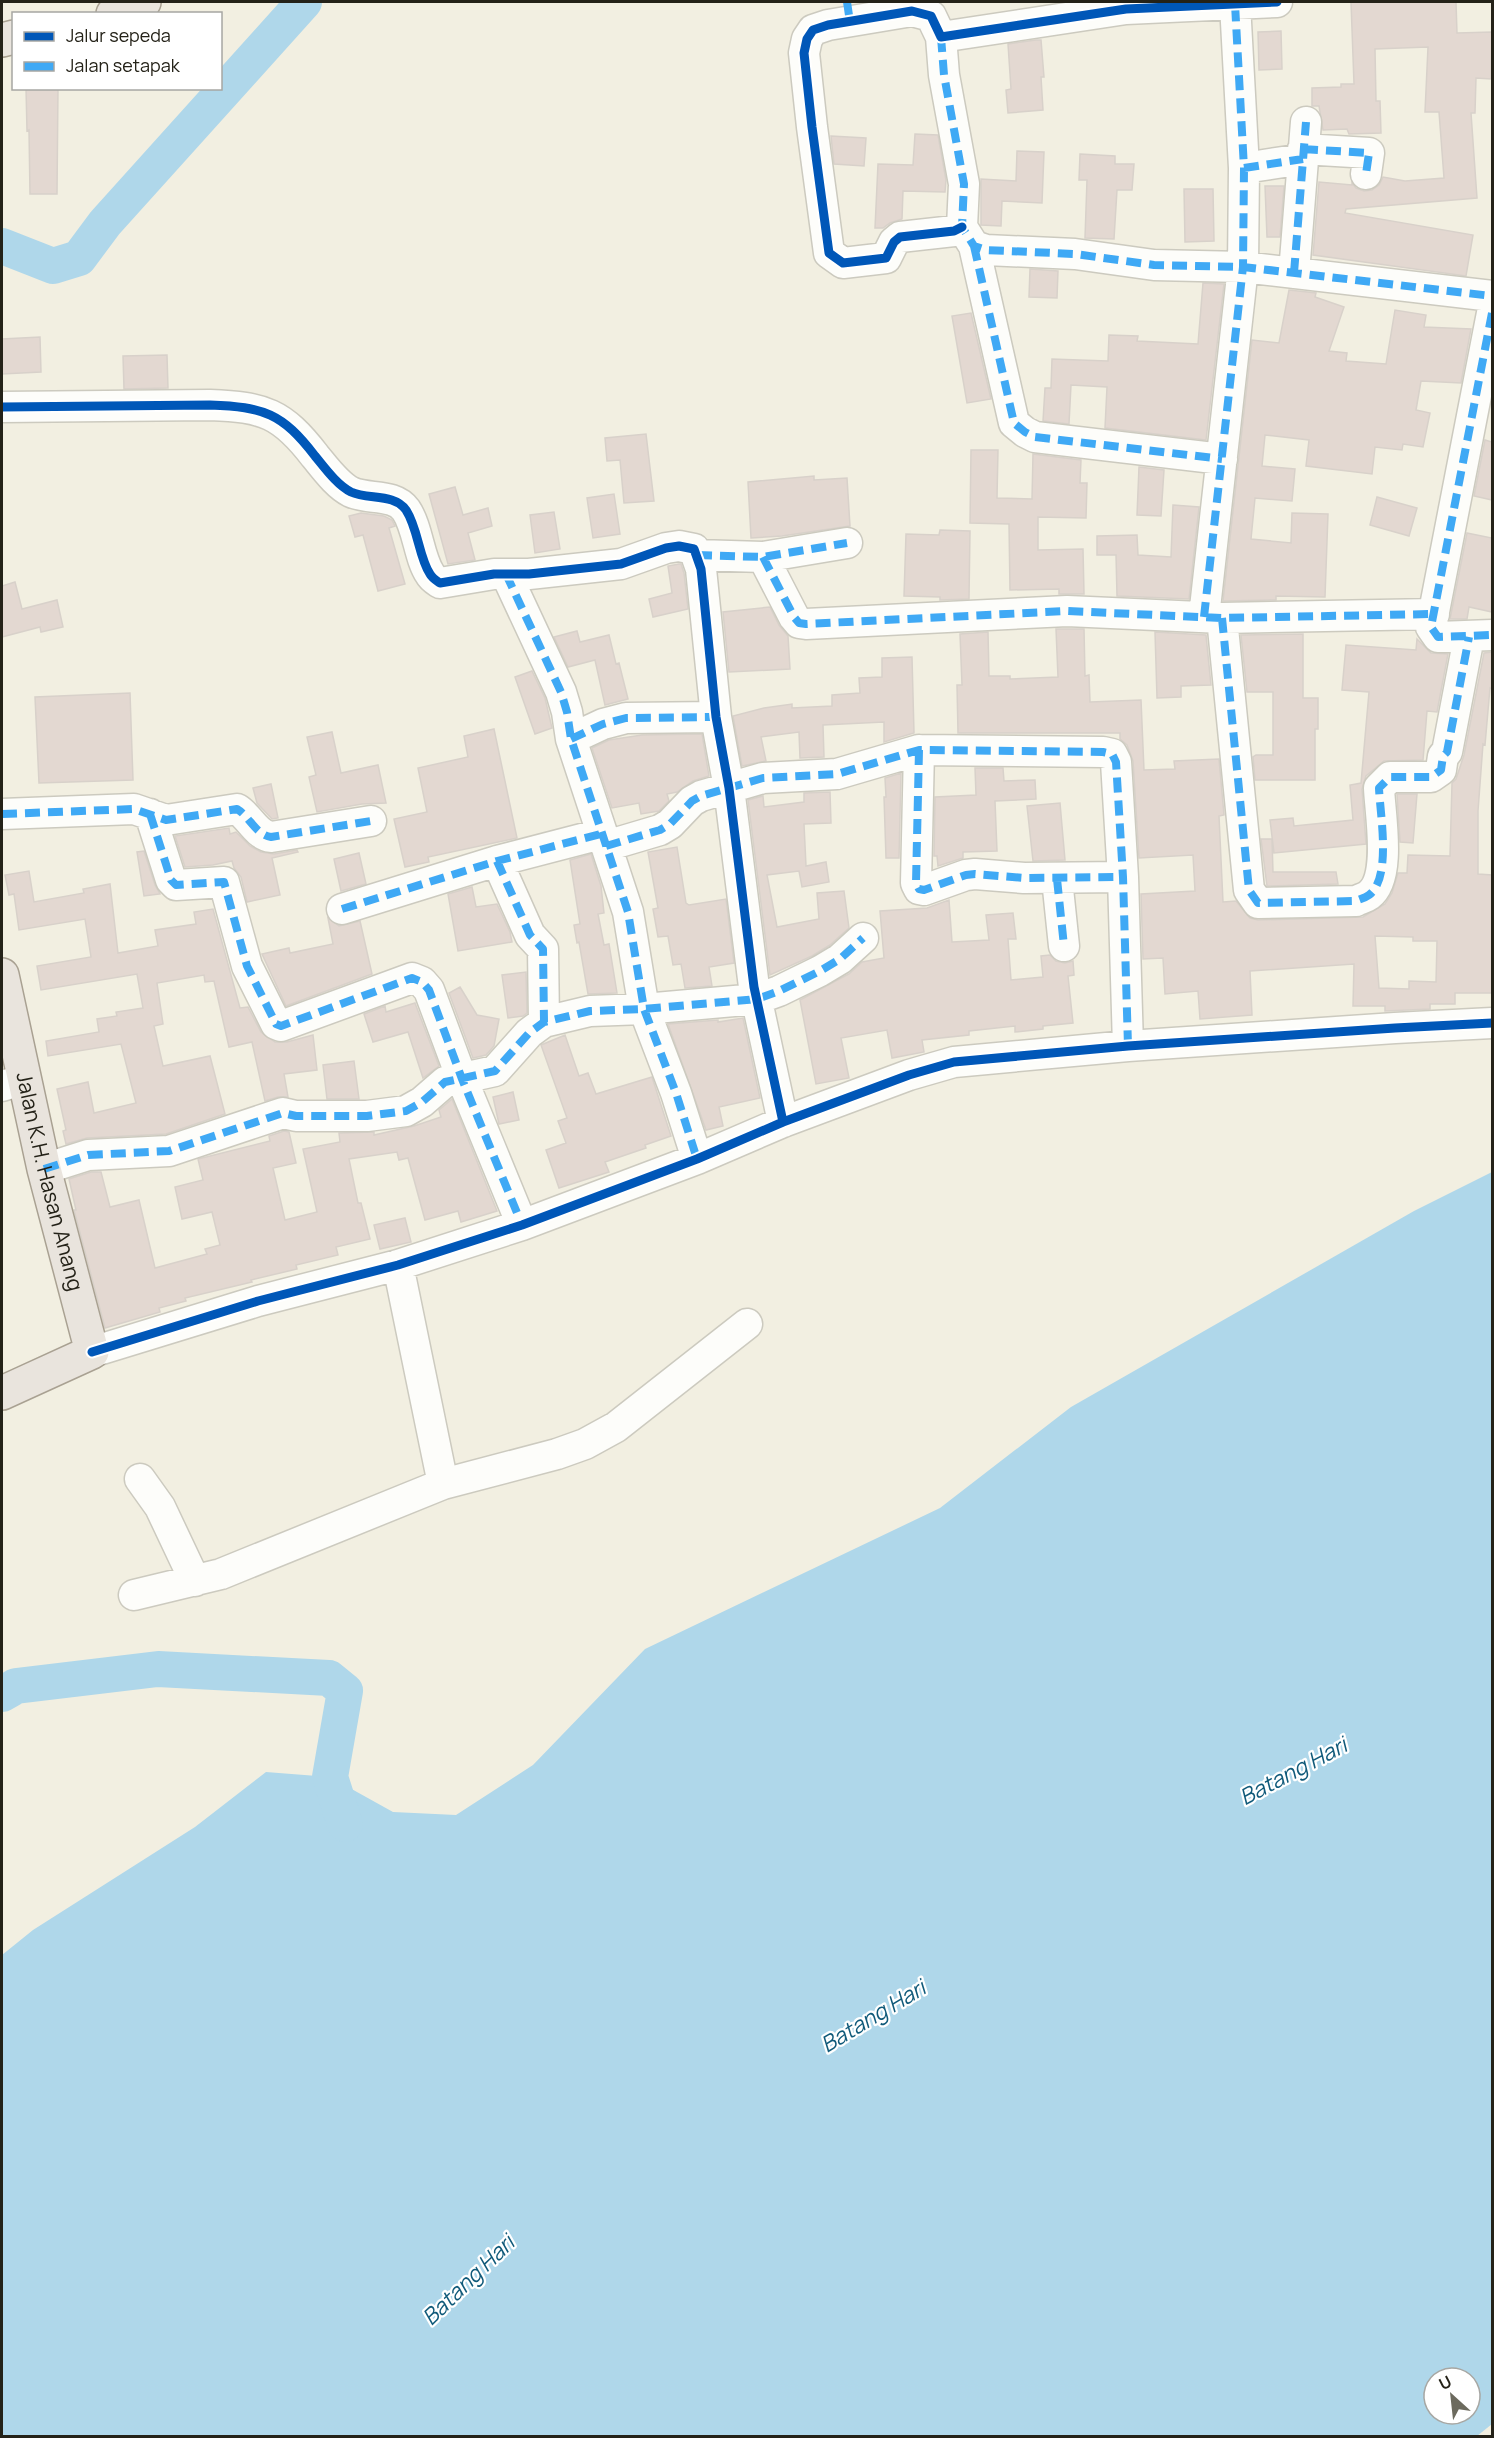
<svg xmlns="http://www.w3.org/2000/svg" width="1494" height="2438" viewBox="0 0 1494 2438" font-family="Manrope,sans-serif">
  <style>
    .water { fill: #afd7ea; fill-rule: evenodd }
    .lines { fill: none; stroke-linecap: round; stroke-linejoin: round }
    .river { stroke: #afd7ea; stroke-width: 36 }
    .building { fill: #e3d8d1; stroke: #d8d1ca; stroke-width: 1.5; fill-rule: evenodd }
    .minor-casing { stroke: #cccabf; stroke-width: 33 }
    .major-casing { stroke: #a9a192; stroke-width: 36 }
    .minor { stroke: #fdfdfa; stroke-width: 30 }
    .major { stroke: #e9e4dd; stroke-width: 33 }
    .quiet { stroke: #3fa9f5; stroke-width: 8; stroke-dasharray: 15 8; stroke-linecap: butt }
    .cycleway-casing { stroke: #fff; stroke-width: 13 }
    .cycleway { stroke: #0057b8; stroke-width: 9 }
    .labels { text-anchor: middle; stroke-width: 4.5; stroke-linejoin: round; paint-order: stroke }
    .street-label { font-size: 21px; fill: #242218; stroke: #fff }
    .water-label { font-size: 22px; font-style: italic; fill: #105a7a; stroke: #fff }
  </style>
  <rect width="100%" height="100%" fill="#f2efe1"/>
  <!-- water -->
  <path class="water" d="M 1492,1172 L 1492,2424 L 1477,2436 L 2,2436 L 2,1955 L 33,1930 L 195,1827 L 266,1772 L 330,1777 L 393,1812 L 456,1815 L 533,1765 L 645,1649 L 940,1508 L 1071,1407 L 1414,1211 ZM 1434,2378 L 1470,2378 L 1470,2414 L 1434,2414 Z"/>
  <g class="lines">
    <!-- river -->
    <path class="river" d="M 2,246 L 53,266 L 79,258 L 105,223 L 304,2
      M 2,1694 L 16,1686 L 158,1669 L 329,1678 L 345,1691 L 330,1777 L 345,1824"/>
  </g>
  <!-- building -->
  <path class="building" d="M 1351,2 L 1456,2 L 1457,33 L 1492,32 L 1491,79 L 1476,78 L 1475,113 L 1471,113 L 1477,198 L 1346,209 L 1345,213 L 1473,235 L 1466,276 L 1313,255 L 1319,182 L 1352,185 L 1352,183 L 1356,188 L 1364,191 L 1372,190 L 1379,185 L 1383,177 L 1405,181 L 1444,178 L 1439,112 L 1425,112 L 1428,47 L 1375,49 L 1376,101 L 1380,101 L 1381,133 L 1349,134 L 1347,129 L 1323,130 L 1319,106 L 1312,106 L 1312,88 L 1341,87 L 1341,84 L 1354,84 Z
    M 1281,31 L 1282,69 L 1259,70 L 1258,32 Z
    M 1036,40 L 1041,40 L 1044,77 L 1041,77 L 1043,110 L 1008,113 L 1006,90 L 1011,89 L 1008,44 Z
    M 26,88 L 58,88 L 57,194 L 30,194 L 29,130 L 27,131 Z
    M 915,134 L 938,135 L 946,180 L 945,192 L 903,191 L 902,219 L 890,223 L 883,228 L 875,228 L 878,164 L 913,165 Z
    M 831,136 L 866,138 L 864,166 L 834,164 Z
    M 1017,151 L 1044,152 L 1042,203 L 1002,201 L 1001,226 L 981,225 L 981,179 L 1016,181 Z
    M 1080,154 L 1115,156 L 1115,164 L 1134,164 L 1132,190 L 1117,190 L 1114,239 L 1085,238 L 1087,180 L 1079,180 Z
    M 1265,186 L 1284,186 L 1280,237 L 1267,237 Z
    M 1184,189 L 1213,189 L 1214,241 L 1185,242 Z
    M 1030,269 L 1058,271 L 1057,298 L 1029,297 Z
    M 1203,283 L 1224,284 L 1206,440 L 1105,428 L 1107,387 L 1071,385 L 1069,424 L 1043,421 L 1045,388 L 1051,388 L 1052,359 L 1108,361 L 1109,335 L 1138,336 L 1137,341 L 1198,344 Z
    M 1289,290 L 1316,293 L 1315,297 L 1344,307 L 1329,351 L 1347,353 L 1346,361 L 1386,364 L 1395,310 L 1426,315 L 1424,327 L 1471,329 L 1461,383 L 1421,381 L 1416,410 L 1430,413 L 1423,447 L 1403,444 L 1402,450 L 1375,447 L 1372,474 L 1306,466 L 1309,440 L 1265,435 L 1262,466 L 1295,469 L 1292,501 L 1255,498 L 1251,539 L 1291,543 L 1292,513 L 1328,514 L 1325,597 L 1276,596 L 1276,600 L 1223,601 L 1252,340 L 1279,343 Z
    M 971,313 L 991,399 L 967,403 L 952,316 Z
    M 40,337 L 41,372 L 2,374 L 2,339 Z
    M 167,355 L 168,388 L 124,389 L 123,356 Z
    M 646,434 L 654,501 L 624,503 L 620,460 L 607,461 L 605,438 Z
    M 1485,440 L 1492,442 L 1492,500 L 1474,496 Z
    M 971,450 L 998,450 L 997,498 L 1032,499 L 1033,454 L 1081,460 L 1080,483 L 1087,483 L 1086,518 L 1038,517 L 1038,550 L 1083,549 L 1084,594 L 1059,594 L 1059,589 L 1010,590 L 1009,524 L 970,523 Z
    M 1139,467 L 1164,470 L 1161,516 L 1137,515 Z
    M 814,476 L 814,480 L 847,478 L 850,526 L 782,536 L 751,538 L 748,482 Z
    M 455,487 L 463,515 L 488,508 L 492,526 L 468,533 L 475,560 L 448,564 L 429,494 Z
    M 614,494 L 620,534 L 593,538 L 587,498 Z
    M 1377,497 L 1417,508 L 1409,536 L 1370,525 Z
    M 1173,505 L 1199,507 L 1189,599 L 1117,596 L 1116,555 L 1097,555 L 1097,536 L 1137,535 L 1138,555 L 1171,557 Z
    M 554,512 L 560,549 L 535,553 L 530,515 Z
    M 361,513 L 384,516 L 392,520 L 395,526 L 389,528 L 405,584 L 378,591 L 363,535 L 355,537 L 349,516 Z
    M 940,530 L 970,531 L 969,599 L 940,600 L 940,597 L 904,596 L 906,534 L 939,535 Z
    M 1467,533 L 1492,538 L 1492,612 L 1469,607 L 1467,619 L 1450,619 Z
    M 679,564 L 681,564 L 684,573 L 688,609 L 653,617 L 649,599 L 672,593 L 668,566 Z
    M 15,582 L 22,609 L 57,600 L 63,627 L 41,632 L 40,627 L 2,637 L 2,586 Z
    M 770,607 L 779,625 L 788,636 L 790,669 L 729,672 L 723,612 Z
    M 1056,629 L 1084,629 L 1085,676 L 1089,675 L 1090,702 L 1141,700 L 1144,770 L 1175,769 L 1174,761 L 1219,759 L 1224,815 L 1219,816 L 1223,902 L 1236,901 L 1250,918 L 1258,920 L 1363,917 L 1385,904 L 1392,893 L 1398,873 L 1407,873 L 1408,855 L 1450,856 L 1452,783 L 1456,779 L 1464,755 L 1484,653 L 1492,652 L 1492,689 L 1490,688 L 1485,745 L 1483,744 L 1478,811 L 1478,874 L 1492,875 L 1492,993 L 1455,993 L 1455,1004 L 1430,1004 L 1430,1009 L 1385,1011 L 1385,1006 L 1353,1006 L 1354,964 L 1250,971 L 1252,1015 L 1200,1019 L 1198,991 L 1165,994 L 1163,958 L 1143,959 L 1141,894 L 1195,891 L 1193,855 L 1139,858 L 1133,761 L 1127,745 L 1120,739 L 1120,733 L 958,733 L 957,685 L 962,685 L 960,634 L 988,632 L 989,676 L 1010,676 L 1010,679 L 1058,677 ZM 1375,936 L 1413,937 L 1413,941 L 1437,941 L 1436,982 L 1409,981 L 1409,989 L 1379,988 Z
    M 577,631 L 580,642 L 609,635 L 616,664 L 619,663 L 628,699 L 605,705 L 595,660 L 568,667 L 554,637 Z
    M 1155,632 L 1206,635 L 1211,685 L 1181,686 L 1181,697 L 1157,698 Z
    M 1303,634 L 1303,698 L 1318,698 L 1318,729 L 1315,729 L 1315,780 L 1255,780 L 1253,757 L 1256,755 L 1273,755 L 1273,692 L 1247,692 L 1241,635 Z
    M 1417,639 L 1431,653 L 1448,654 L 1437,712 L 1427,711 L 1423,760 L 1384,761 L 1366,776 L 1362,789 L 1366,844 L 1274,853 L 1270,820 L 1293,818 L 1294,826 L 1353,820 L 1350,785 L 1361,783 L 1369,692 L 1342,690 L 1346,645 L 1416,650 Z
    M 912,657 L 914,733 L 884,742 L 884,722 L 823,725 L 824,757 L 800,758 L 799,732 L 761,737 L 766,761 L 742,766 L 733,716 L 764,708 L 792,704 L 792,708 L 832,706 L 832,695 L 860,693 L 859,678 L 882,677 L 882,658 Z
    M 532,671 L 545,698 L 552,728 L 535,734 L 515,677 Z
    M 130,693 L 133,780 L 39,783 L 35,697 Z
    M 494,729 L 517,838 L 428,857 L 429,862 L 405,867 L 394,819 L 427,812 L 418,768 L 468,757 L 464,736 Z
    M 332,732 L 341,773 L 378,765 L 386,803 L 362,804 L 317,812 L 309,777 L 316,775 L 307,737 Z
    M 702,734 L 709,776 L 693,781 L 677,792 L 667,794 L 669,801 L 659,811 L 641,814 L 639,803 L 612,808 L 592,748 L 609,740 L 642,735 Z
    M 975,768 L 1003,768 L 1004,781 L 1035,780 L 1036,799 L 995,801 L 997,851 L 963,852 L 963,858 L 938,866 L 937,856 L 934,856 L 935,797 L 976,795 Z
    M 901,773 L 899,858 L 886,858 L 884,797 L 886,797 L 885,778 Z
    M 271,784 L 278,818 L 272,819 L 257,803 L 253,788 Z
    M 830,792 L 831,823 L 804,824 L 806,866 L 826,862 L 829,882 L 802,887 L 799,871 L 767,875 L 777,927 L 819,919 L 817,893 L 844,891 L 849,928 L 830,945 L 812,956 L 770,975 L 748,800 L 763,796 L 764,807 L 804,802 L 804,793 Z
    M 1397,794 L 1417,794 L 1413,843 L 1400,842 Z
    M 1060,803 L 1065,860 L 1033,861 L 1027,806 Z
    M 229,828 L 230,834 L 236,832 L 250,846 L 261,852 L 274,854 L 297,850 L 298,852 L 272,858 L 280,895 L 247,902 L 241,877 L 234,868 L 232,861 L 213,865 L 185,867 L 175,836 Z
    M 1261,839 L 1272,839 L 1273,872 L 1336,872 L 1338,884 L 1267,886 Z
    M 677,847 L 686,903 L 689,905 L 726,899 L 734,963 L 709,967 L 712,986 L 685,988 L 681,964 L 673,965 L 668,936 L 658,937 L 653,909 L 658,908 L 648,852 Z
    M 144,851 L 155,885 L 160,894 L 144,896 L 137,852 Z
    M 359,853 L 366,884 L 341,891 L 334,859 Z
    M 591,854 L 601,886 L 604,913 L 598,914 L 604,945 L 609,944 L 617,993 L 588,994 L 579,942 L 577,943 L 574,925 L 580,924 L 570,860 Z
    M 29,871 L 34,902 L 84,893 L 83,889 L 110,884 L 118,953 L 158,946 L 155,930 L 196,924 L 194,912 L 213,909 L 240,1008 L 248,1007 L 261,1032 L 275,1042 L 287,1042 L 313,1035 L 317,1070 L 284,1074 L 288,1097 L 278,1097 L 265,1101 L 252,1042 L 229,1047 L 214,981 L 205,982 L 204,975 L 157,983 L 163,1024 L 154,1026 L 163,1066 L 210,1056 L 225,1114 L 166,1134 L 87,1138 L 66,1144 L 63,1131 L 66,1130 L 57,1089 L 88,1082 L 94,1113 L 136,1103 L 121,1044 L 48,1056 L 46,1041 L 99,1032 L 97,1019 L 117,1016 L 116,1012 L 143,1008 L 137,974 L 41,990 L 37,966 L 91,957 L 85,919 L 19,930 L 14,894 L 9,895 L 5,875 Z
    M 472,887 L 476,907 L 497,904 L 510,932 L 512,942 L 458,951 L 448,894 Z
    M 949,900 L 952,942 L 989,940 L 986,915 L 1013,913 L 1016,939 L 1008,939 L 1011,980 L 1043,977 L 1041,956 L 1050,955 L 1056,961 L 1065,963 L 1073,961 L 1074,975 L 1068,976 L 1073,1023 L 1043,1026 L 1043,1029 L 1015,1032 L 1015,1026 L 969,1031 L 969,1035 L 922,1040 L 924,1052 L 892,1058 L 887,1030 L 841,1038 L 849,1078 L 816,1084 L 800,1000 L 849,974 L 862,962 L 884,958 L 880,911 L 927,908 Z
    M 328,918 L 339,926 L 360,921 L 372,974 L 286,1006 L 262,954 L 289,948 L 290,953 L 333,944 Z
    M 526,972 L 527,1013 L 523,1016 L 508,1018 L 502,975 Z
    M 460,987 L 477,1015 L 499,1019 L 494,1046 L 486,1055 L 473,1058 L 449,993 Z
    M 415,1003 L 439,1066 L 423,1078 L 408,1032 L 373,1042 L 364,1014 L 385,1006 L 386,1012 Z
    M 743,1018 L 760,1098 L 719,1107 L 723,1126 L 706,1130 L 668,1024 L 718,1020 L 718,1022 Z
    M 565,1035 L 579,1076 L 588,1073 L 596,1094 L 652,1077 L 671,1136 L 645,1145 L 646,1148 L 605,1162 L 609,1172 L 559,1188 L 546,1150 L 566,1143 L 558,1121 L 567,1118 L 541,1045 Z
    M 354,1061 L 359,1099 L 327,1099 L 323,1065 Z
    M 513,1092 L 519,1120 L 499,1124 L 493,1097 Z
    M 452,1099 L 497,1211 L 461,1222 L 458,1211 L 425,1220 L 408,1158 L 399,1160 L 397,1152 L 349,1159 L 358,1203 L 361,1203 L 370,1239 L 336,1247 L 338,1255 L 296,1265 L 297,1269 L 251,1280 L 252,1282 L 185,1298 L 186,1301 L 159,1308 L 160,1312 L 105,1328 L 74,1210 L 76,1210 L 69,1179 L 91,1172 L 101,1172 L 110,1207 L 139,1200 L 155,1268 L 207,1254 L 205,1249 L 220,1245 L 212,1212 L 182,1219 L 175,1187 L 203,1180 L 198,1159 L 270,1141 L 269,1136 L 284,1131 L 289,1132 L 296,1163 L 273,1168 L 285,1220 L 317,1212 L 303,1149 L 340,1142 L 339,1133 L 374,1132 L 374,1135 L 414,1126 L 441,1117 L 439,1110 Z
    M 405,1218 L 411,1242 L 380,1249 L 374,1225 Z"/>
  <g class="lines">
    <!-- minor casing -->
    <g class="minor-casing">
      <path id="minor" d="M 941,37 L 944,75 L 964,184 L 962,227 L 974,246 L 986,250 L 1075,254 L 1154,265 L 1243,267 L 1492,296
        M 1303,149 L 1369,153 L 1366,174
        M 1244,168 L 1303,159
        M 962,227 L 954,231 L 900,237 L 894,242 L 886,258 L 843,263 L 829,253 L 812,127 L 804,53 L 807,39 L 813,30 L 828,25 L 912,11 L 931,16 L 941,37 L 1126,9 L 1277,2
        M 974,246 L 1014,423 L 1025,432 L 1035,437 L 1222,459
        M 1294,273 L 1306,122
        M 1492,313 L 1431,627 L 1438,637 L 1492,635
        M 2,407 L 210,405 C 264,407 282,413 315,456 C 325,468 337,485 351,492 C 368,500 394,493 406,510 C 418,528 419,558 430,574 C 432,578 437,581 440,583 L 494,574 L 529,574 L 621,564 L 666,548 L 679,546 L 694,549 L 701,569 L 716,717 L 729,788 L 754,987 L 783,1122
        M 697,555 L 763,557 L 847,543
        M 763,557 L 794,617 L 799,623 L 806,624 L 1067,611 L 1222,618 L 1434,614
        M 506,574 L 561,692 L 567,712 L 571,739 L 628,912 L 644,1009 L 676,1093 L 697,1159
        M 1204,617 L 1243,267 L 1244,168 L 1235,4
        M 1222,618 L 1249,890 L 1258,903 L 1356,901 C 1360,899 1365,898 1369,895 C 1392,878 1380,814 1379,788 L 1390,777 L 1431,777 L 1441,770 L 1443,756 L 1447,752 L 1469,637
        M 571,739 L 603,724 L 626,718 L 716,717
        M 919,750 L 916,883 L 919,889 L 924,890 L 966,875 L 975,874 L 1024,878 L 1123,877
        M 2,814 L 134,809 L 166,820 L 237,809 C 249,816 256,835 271,837 L 371,821
        M 150,814 L 171,880 L 176,885 L 224,882 L 247,966 L 276,1024 L 281,1026 L 412,978 L 422,982 L 429,990 L 462,1079 L 522,1225
        M 606,846 L 660,830 L 670,824 L 692,801 L 701,796 L 763,778 L 837,774 L 919,750 L 1103,752 L 1112,754 L 1116,762 L 1123,877 L 1128,1046
        M 497,861 L 530,935 L 543,949 L 544,1022
        M 1057,879 L 1064,946
        M 342,909 L 497,861 L 601,834
        M 2,1086 L 25,1079
        M 44,1169 L 88,1155 L 169,1151 L 283,1113 L 296,1116 L 367,1116 L 406,1111 L 422,1102 L 445,1082 L 495,1071 L 529,1033 L 544,1022 L 590,1011 L 644,1009 L 757,999 L 779,991 L 820,971 L 840,959 L 863,938
        M 92,1352 L 258,1301 L 398,1265 L 522,1225 L 697,1159 L 783,1122 L 909,1075 L 954,1062 L 1128,1046 L 1395,1028 L 1492,1023
        M 140,1479 L 160,1507 L 195,1581
        M 443,1484 L 557,1454 L 585,1444 L 616,1427 L 747,1324
        M 134,1595 L 221,1574 L 443,1484 L 398,1265"/>
    </g>
    <!-- major casing -->
    <g class="major-casing">
      <g id="major">
        <path d="M 113,14 L 144,2"/>
        <path d="M 2,40 L 14,37"/>
        <path id="s1" d="M 2,975 L 44,1169 L 92,1352 L 2,1393"/>
      </g>
    </g>
    <!-- minor -->
    <use href="#minor" class="minor"/>
    <!-- major -->
    <use href="#major" class="major"/>
    <!-- quiet -->
    <path class="quiet" d="M 847,2 L 850,22
      M 941,37 L 944,75 L 964,184 L 962,227 L 974,246 L 986,250 L 1075,254 L 1154,265 L 1243,267 L 1492,296
      M 1303,149 L 1369,153 L 1366,174
      M 1244,168 L 1303,159
      M 974,246 L 1014,423 L 1025,432 L 1035,437 L 1222,459
      M 1294,273 L 1306,122
      M 1492,313 L 1431,627 L 1438,637 L 1492,635
      M 697,555 L 763,557 L 847,543
      M 763,557 L 794,617 L 799,623 L 806,624 L 1067,611 L 1222,618 L 1434,614
      M 506,574 L 561,692 L 567,712 L 571,739 L 628,912 L 644,1009 L 676,1093 L 697,1159
      M 1204,617 L 1243,267 L 1244,168 L 1235,4
      M 1222,618 L 1249,890 L 1258,903 L 1356,901 C 1360,899 1365,898 1369,895 C 1392,878 1380,814 1379,788 L 1390,777 L 1431,777 L 1441,770 L 1443,756 L 1447,752 L 1469,637
      M 571,739 L 603,724 L 626,718 L 716,717
      M 919,750 L 916,883 L 919,889 L 924,890 L 966,875 L 975,874 L 1024,878 L 1123,877
      M 2,814 L 134,809 L 166,820 L 237,809 C 249,816 256,835 271,837 L 371,821
      M 150,814 L 171,880 L 176,885 L 224,882 L 247,966 L 276,1024 L 281,1026 L 412,978 L 422,982 L 429,990 L 462,1079 L 522,1225
      M 606,846 L 660,830 L 670,824 L 692,801 L 701,796 L 763,778 L 837,774 L 919,750 L 1103,752 L 1112,754 L 1116,762 L 1123,877 L 1128,1046
      M 497,861 L 530,935 L 543,949 L 544,1022
      M 1057,879 L 1064,946
      M 342,909 L 497,861 L 601,834
      M 44,1169 L 88,1155 L 169,1151 L 283,1113 L 296,1116 L 367,1116 L 406,1111 L 422,1102 L 445,1082 L 495,1071 L 529,1033 L 544,1022 L 590,1011 L 644,1009 L 757,999 L 779,991 L 820,971 L 840,959 L 863,938"/>
    <!-- cycleway casing -->
    <g class="cycleway-casing">
      <path id="cycleway" d="M 962,227 L 954,231 L 900,237 L 894,242 L 886,258 L 843,263 L 829,253 L 812,127 L 804,53 L 807,39 L 813,30 L 828,25 L 912,11 L 931,16 L 941,37 L 1126,9 L 1277,2
        M 2,407 L 210,405 C 264,407 282,413 315,456 C 325,468 337,485 351,492 C 368,500 394,493 406,510 C 418,528 419,558 430,574 C 432,578 437,581 440,583 L 494,574 L 529,574 L 621,564 L 666,548 L 679,546 L 694,549 L 701,569 L 716,717 L 729,788 L 754,987 L 783,1122
        M 92,1352 L 258,1301 L 398,1265 L 522,1225 L 697,1159 L 783,1122 L 909,1075 L 954,1062 L 1128,1046 L 1395,1028 L 1492,1023"/>
    </g>
    <!-- cycleway -->
    <use href="#cycleway" class="cycleway"/>
  </g>
  <g class="labels">
    <!-- street labels -->
    <g class="street-label">
      <text dy="7" stroke="none"><textPath href="#s1" startOffset="212">Jalan K.H. Hasan Anang</textPath></text>
    </g>
    <!-- water labels -->
    <g class="water-label">
      <text transform="translate(1293 1771) rotate(-28)" y="8">Batang Hari</text>
      <text transform="translate(873 2016) rotate(-31)" y="8">Batang Hari</text>
      <text transform="translate(468 2280) rotate(-44)" y="8">Batang Hari</text>
    </g>
  </g>
  <!-- border -->
  <rect width="1494" height="2438" fill="none" stroke="#242218" stroke-width="6"/>
  <!-- legend -->
  <rect x="12" y="12" width="210" height="78" fill="#ffffff" stroke="#a7a7a3" stroke-width="1.5"/>
  <rect x="24" y="32" width="30" height="9" fill="#0057b8" stroke="#a7a7a3" stroke-width="1.5"/>
  <text x="66" y="42" font-size="18" fill="#242218">Jalur sepeda</text>
  <rect x="24" y="62" width="30" height="9" fill="#3fa9f5" stroke="#a7a7a3" stroke-width="1.5"/>
  <text x="66" y="72" font-size="18" fill="#242218">Jalan setapak</text>
  <!-- north arrow -->
  <g transform="translate(1452 2396) rotate(333)"><circle r="28" fill="#ffffff" stroke="#a7a7a3" stroke-width="1.5"/>
  <path d="M0-4.5L10 22L0 15L-10 22Z" fill="#6c6a5e"/>
  <text y="-9" font-size="16" font-weight="bold" text-anchor="middle" fill="#242218">U</text>
  </g>
</svg>
